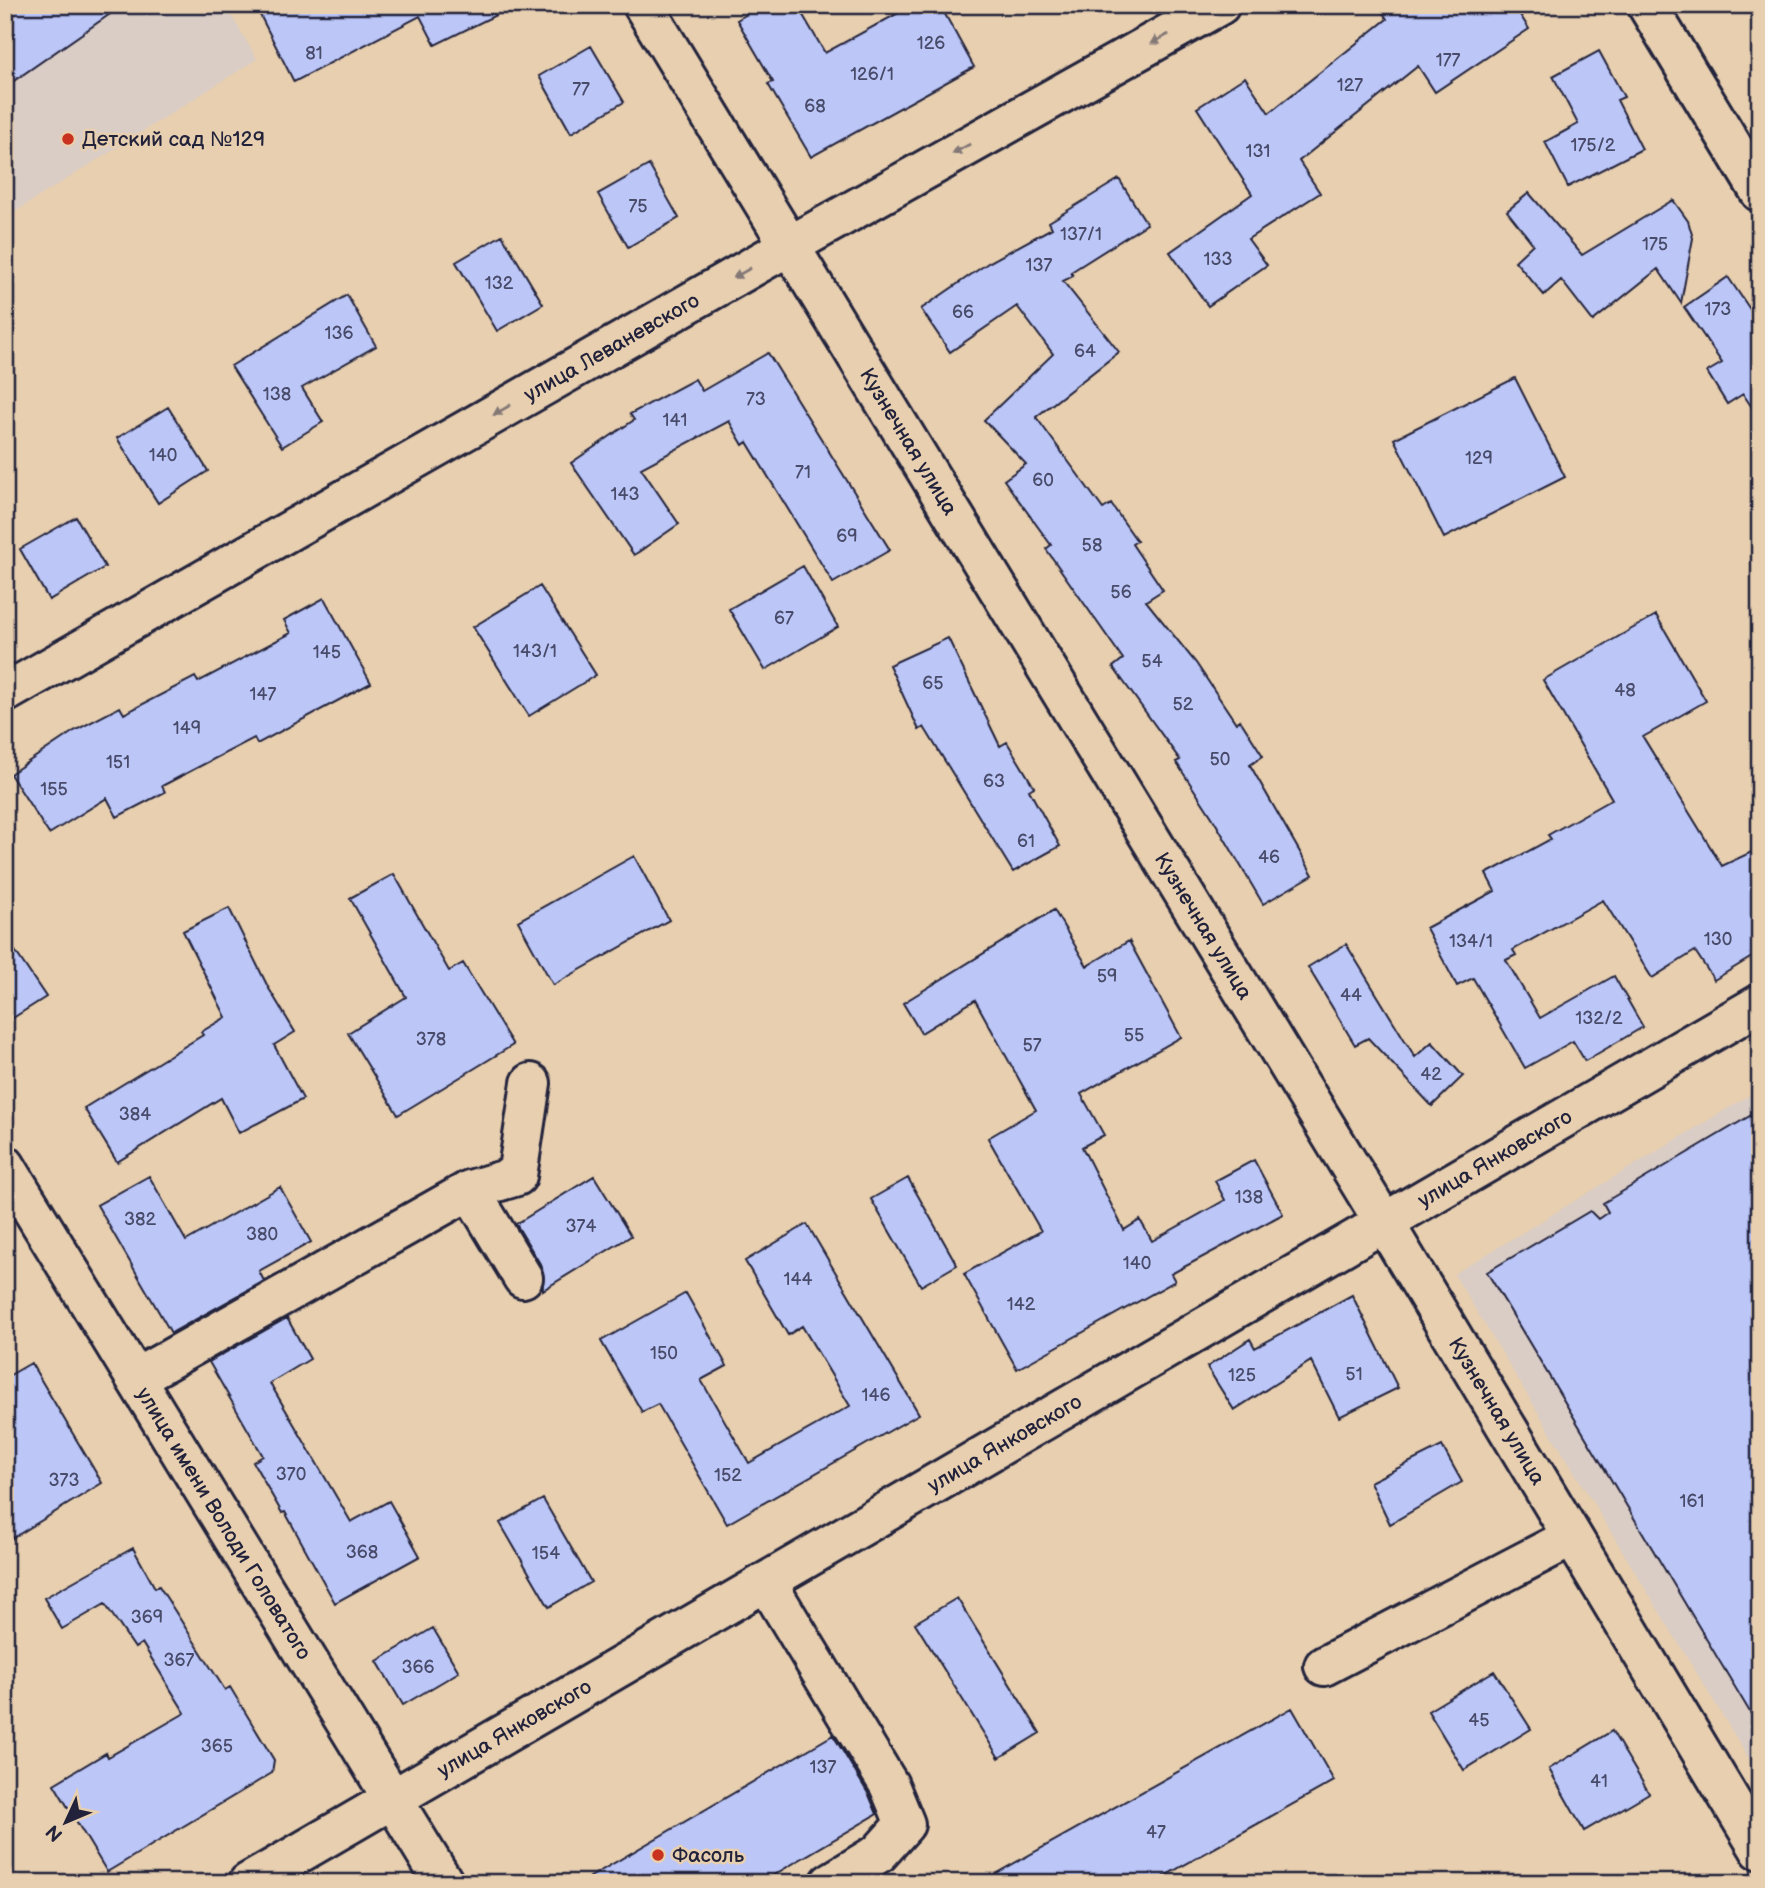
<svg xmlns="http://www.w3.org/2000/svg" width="1765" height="1888" viewBox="0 0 1765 1888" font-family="'Balsamiq Sans',sans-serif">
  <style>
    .built { fill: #dacdc6 }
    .building { fill: #bcc7f8; stroke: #22223b; stroke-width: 2 }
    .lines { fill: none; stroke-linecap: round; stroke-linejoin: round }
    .minor-casing { stroke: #22223b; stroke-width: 44 }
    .minor { stroke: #e7cfb0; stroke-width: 38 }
    .oneway { fill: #847876 }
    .poi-dot { fill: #c8321e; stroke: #e7cfb0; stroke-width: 2.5 }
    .labels { text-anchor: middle; stroke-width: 5; stroke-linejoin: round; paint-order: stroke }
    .number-label { font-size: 18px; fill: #484b6a }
    .poi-label { font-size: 21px; fill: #22223b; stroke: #e7cfb0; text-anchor: start }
    .street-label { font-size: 21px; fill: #22223b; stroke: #e7cfb0 }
  </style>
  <rect width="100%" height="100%" fill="#e7cfb0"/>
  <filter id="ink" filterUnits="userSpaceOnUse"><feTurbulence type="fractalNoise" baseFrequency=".0143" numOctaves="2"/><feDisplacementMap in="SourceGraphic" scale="14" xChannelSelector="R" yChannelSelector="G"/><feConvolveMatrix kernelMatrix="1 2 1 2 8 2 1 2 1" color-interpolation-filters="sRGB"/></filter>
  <g filter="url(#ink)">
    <!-- built -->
    <path class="built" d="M 5,5 L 225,5 L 257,59 L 5,218 Z
      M 1760,1089 L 1760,1777 L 1454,1274 Z"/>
    <!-- building -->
    <path class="building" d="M 5,5 L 123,5 L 5,87 Z
      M 255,5 L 516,5 L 435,45 L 420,16 L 294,82 Z
      M 762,5 L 797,5 L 825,53 L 913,5 L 940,5 L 974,67 L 811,157 L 768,84 L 773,82 L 737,20 Z
      M 1378,5 L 1514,5 L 1529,29 L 1435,92 L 1418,66 L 1299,161 L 1320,193 L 1248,239 L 1267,265 L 1208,306 L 1170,252 L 1252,194 L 1197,108 L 1245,77 L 1269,113 L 1387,19 Z
      M 591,46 L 624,102 L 571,133 L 539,76 Z
      M 1599,51 L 1624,97 L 1617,100 L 1642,149 L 1568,187 L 1545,142 L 1578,124 L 1553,76 Z
      M 649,165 L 679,218 L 628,247 L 598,194 Z
      M 1119,179 L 1147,224 L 1071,272 L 1073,276 L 1063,281 L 1119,352 L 1036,417 L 1103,509 L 1111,504 L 1137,541 L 1132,544 L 1163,590 L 1146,601 L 1196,663 L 1236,723 L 1240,720 L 1263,756 L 1250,765 L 1313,875 L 1263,904 L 1212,817 L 1176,762 L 1180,760 L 1113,667 L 1123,659 L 1046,549 L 1051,545 L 1004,480 L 1026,464 L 984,420 L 1053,354 L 1017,306 L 950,352 L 921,309 L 988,263 L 1052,228 L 1049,222 Z
      M 1529,193 L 1582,255 L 1673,200 L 1688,221 L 1693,238 L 1681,303 L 1658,269 L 1593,321 L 1561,280 L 1544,295 L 1515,261 L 1533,244 L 1507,211 Z
      M 502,235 L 543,304 L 497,331 L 456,262 Z
      M 1728,277 L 1760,324 L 1760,419 L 1743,394 L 1727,404 L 1707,372 L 1722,363 L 1684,307 Z
      M 347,295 L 376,346 L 302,388 L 323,422 L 282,447 L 231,366 Z
      M 768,353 L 890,550 L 833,583 L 747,442 L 743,445 L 729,421 L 641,468 L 679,524 L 634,555 L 571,463 L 634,420 L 630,414 L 695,379 L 702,391 Z
      M 1515,378 L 1565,477 L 1444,538 L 1394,439 Z
      M 168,407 L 208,471 L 158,503 L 117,438 Z
      M 76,517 L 105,567 L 49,600 L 20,549 Z
      M 803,566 L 838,627 L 765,670 L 729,609 Z
      M 540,586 L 596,675 L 529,716 L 473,627 Z
      M 324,598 L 371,683 L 257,744 L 254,738 L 162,786 L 165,792 L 117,817 L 107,798 L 49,834 L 10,774 L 74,731 L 120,707 L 124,714 L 195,677 L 198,682 L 291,633 L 284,620 Z
      M 1656,615 L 1706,701 L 1643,737 L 1722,866 L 1760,848 L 1760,952 L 1714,980 L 1695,951 L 1652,978 L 1603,900 L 1513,950 L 1516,955 L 1506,960 L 1540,1018 L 1614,976 L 1643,1027 L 1585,1061 L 1573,1041 L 1525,1068 L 1473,978 L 1457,986 L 1426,928 L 1495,891 L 1486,874 L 1551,839 L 1548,835 L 1612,799 L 1543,680 Z
      M 948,638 L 1000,746 L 1007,742 L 1034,787 L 1029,790 L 1060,846 L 1013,872 L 924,727 L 919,730 L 889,665 Z
      M 634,856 L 669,920 L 553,985 L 518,921 Z
      M 394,874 L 449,971 L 463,963 L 513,1045 L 398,1115 L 348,1033 L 406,997 L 350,898 Z
      M 229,908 L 268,987 L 295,1032 L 274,1045 L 303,1099 L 239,1133 L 221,1098 L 117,1162 L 84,1108 L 203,1035 L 201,1032 L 226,1017 L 183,931 Z
      M 1054,910 L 1087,966 L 1129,941 L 1181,1037 L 1081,1094 L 1104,1135 L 1082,1147 L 1124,1230 L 1140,1220 L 1152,1241 L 1225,1200 L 1215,1181 L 1254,1160 L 1283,1214 L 1171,1274 L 1175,1281 L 1017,1369 L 964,1274 L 1041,1231 L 988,1138 L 1036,1110 L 975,1000 L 921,1033 L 903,1003 Z
      M 5,936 L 46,997 L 5,1023 Z
      M 1346,944 L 1415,1057 L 1432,1042 L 1463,1076 L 1432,1106 L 1368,1038 L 1355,1045 L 1308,967 Z
      M 1760,1110 L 1760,1729 L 1487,1272 L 1590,1211 L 1598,1219 L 1608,1212 L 1603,1203 Z
      M 149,1176 L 186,1241 L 280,1187 L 311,1242 L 259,1271 L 264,1281 L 171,1333 L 97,1205 Z
      M 594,1176 L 631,1236 L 543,1290 L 542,1267 L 516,1224 Z
      M 908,1178 L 957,1265 L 921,1286 L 871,1199 Z
      M 807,1224 L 919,1414 L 727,1524 L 658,1404 L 642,1412 L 601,1341 L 686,1293 L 727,1366 L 701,1380 L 749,1463 L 850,1406 L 802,1326 L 788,1335 L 745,1261 Z
      M 1352,1295 L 1398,1388 L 1339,1417 L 1311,1361 L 1234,1410 L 1207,1367 L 1250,1339 L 1255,1348 Z
      M 287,1318 L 310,1359 L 270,1383 L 351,1522 L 389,1501 L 420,1556 L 335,1603 L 285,1512 L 282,1513 L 253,1462 L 263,1456 L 209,1362 Z
      M 31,1363 L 102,1483 L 5,1543 L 5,1378 Z
      M 1442,1446 L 1462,1482 L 1390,1524 L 1370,1482 Z
      M 543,1499 L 591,1582 L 549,1607 L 500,1523 Z
      M 133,1548 L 155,1588 L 159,1586 L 225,1690 L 230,1687 L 274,1760 L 272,1773 L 107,1872 L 54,1784 L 106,1753 L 108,1757 L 185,1713 L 142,1643 L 135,1648 L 105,1604 L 62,1629 L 44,1598 Z
      M 957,1598 L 1040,1733 L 999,1758 L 915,1623 Z
      M 433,1628 L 459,1672 L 403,1705 L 377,1661 Z
      M 1494,1671 L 1531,1729 L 1464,1770 L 1428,1711 Z
      M 1292,1708 L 1334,1781 L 1152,1883 L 979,1883 Z
      M 1612,1731 L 1649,1793 L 1584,1831 L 1549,1769 Z
      M 833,1735 L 869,1795 L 877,1814 L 760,1883 L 580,1883 Z"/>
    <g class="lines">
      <!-- minor casing -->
      <g class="minor-casing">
        <g id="minor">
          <path id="s1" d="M 643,5 L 1385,1224 L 1760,1850"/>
          <path d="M 1647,5 L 1760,192"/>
          <path id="s2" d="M 5,693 L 789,246 L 1220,5"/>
          <path id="s3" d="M 5,1165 L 444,1883"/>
          <path d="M 470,1190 L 517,1176 L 531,1083"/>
          <path d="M 136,1378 L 470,1190 L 523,1278"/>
          <path d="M 767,1583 L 889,1785 L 905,1824 L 879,1853 L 830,1883"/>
          <path d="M 1324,1666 L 1572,1537"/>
          <path id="s4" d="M 248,1883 L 1760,1004"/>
        </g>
      </g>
      <!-- minor -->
      <use href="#minor" class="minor"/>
    </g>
    <!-- one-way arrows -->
    <defs><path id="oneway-solid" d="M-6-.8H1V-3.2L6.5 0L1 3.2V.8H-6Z" transform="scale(1.75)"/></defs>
    <g class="oneway">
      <use href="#oneway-solid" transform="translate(1160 39) rotate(151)"/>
      <use href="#oneway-solid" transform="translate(961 149) rotate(151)"/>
      <use href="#oneway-solid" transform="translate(742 273) rotate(150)"/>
      <use href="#oneway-solid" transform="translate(502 410) rotate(150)"/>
    </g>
  </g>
  <!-- markers -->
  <g class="poi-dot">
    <circle cx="68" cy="139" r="7"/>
    <circle cx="658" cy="1855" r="7"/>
  </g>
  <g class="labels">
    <!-- number labels -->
    <g class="number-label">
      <text x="931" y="49">126</text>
      <text x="314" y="59">81</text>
      <text x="1448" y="66">177</text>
      <text x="872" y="80">126/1</text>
      <text x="1350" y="91">127</text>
      <text x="581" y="95">77</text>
      <text x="815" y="112">68</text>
      <text x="1593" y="151">175/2</text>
      <text x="1258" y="157">131</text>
      <text x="638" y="212">75</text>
      <text x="1081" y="240">137/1</text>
      <text x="1655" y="250">175</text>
      <text x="1218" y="265">133</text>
      <text x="1039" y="271">137</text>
      <text x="499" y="289">132</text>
      <text x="1718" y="315">173</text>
      <text x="963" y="318">66</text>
      <text x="339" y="339">136</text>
      <text x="1085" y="357">64</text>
      <text x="277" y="400">138</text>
      <text x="756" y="405">73</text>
      <text x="675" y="426">141</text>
      <text x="163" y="461">140</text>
      <text x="1479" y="464">129</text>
      <text x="803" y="478">71</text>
      <text x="1043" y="486">60</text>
      <text x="625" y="500">143</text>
      <text x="847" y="542">69</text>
      <text x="1092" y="551">58</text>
      <text x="1121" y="598">56</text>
      <text x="784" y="624">67</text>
      <text x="535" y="657">143/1</text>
      <text x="327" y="658">145</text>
      <text x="1152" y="667">54</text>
      <text x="933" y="689">65</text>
      <text x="1625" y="696">48</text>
      <text x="263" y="700">147</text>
      <text x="1183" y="710">52</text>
      <text x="187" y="734">149</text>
      <text x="1220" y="765">50</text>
      <text x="118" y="768">151</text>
      <text x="994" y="787">63</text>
      <text x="54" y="795">155</text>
      <text x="1026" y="847">61</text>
      <text x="1269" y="863">46</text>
      <text x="1718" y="945">130</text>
      <text x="1471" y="947">134/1</text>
      <text x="1107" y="982">59</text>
      <text x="1351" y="1001">44</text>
      <text x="1599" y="1024">132/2</text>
      <text x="1134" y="1041">55</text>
      <text x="431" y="1045">378</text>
      <text x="1032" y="1051">57</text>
      <text x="1431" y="1080">42</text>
      <text x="135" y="1120">384</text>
      <text x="1249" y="1203">138</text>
      <text x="140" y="1225">382</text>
      <text x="581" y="1232">374</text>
      <text x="262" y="1240">380</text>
      <text x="1137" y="1269">140</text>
      <text x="798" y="1285">144</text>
      <text x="1021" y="1310">142</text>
      <text x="664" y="1359">150</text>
      <text x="1354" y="1380">51</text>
      <text x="1242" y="1381">125</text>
      <text x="876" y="1401">146</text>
      <text x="291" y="1480">370</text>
      <text x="728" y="1481">152</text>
      <text x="64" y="1486">373</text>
      <text x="1692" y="1507">161</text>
      <text x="362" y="1558">368</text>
      <text x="546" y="1559">154</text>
      <text x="147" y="1623">369</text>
      <text x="179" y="1666">367</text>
      <text x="418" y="1673">366</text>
      <text x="1479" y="1726">45</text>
      <text x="217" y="1752">365</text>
      <text x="823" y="1773">137</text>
      <text x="1599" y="1787">41</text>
      <text x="1156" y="1838">47</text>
    </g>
    <!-- poi labels -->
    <g class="poi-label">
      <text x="82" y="146">Детский сад №129</text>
      <text x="672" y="1862">Фасоль</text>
    </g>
    <!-- street labels -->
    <g class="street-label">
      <text dy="7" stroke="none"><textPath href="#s2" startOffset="698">улица Леваневского</textPath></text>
      <text dy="7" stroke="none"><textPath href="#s1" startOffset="511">Кузнечная улица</textPath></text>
      <text dy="7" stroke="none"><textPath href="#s1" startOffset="1078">Кузнечная улица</textPath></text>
      <text dy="7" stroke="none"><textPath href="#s4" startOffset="1442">улица Янковского</textPath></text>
      <text dy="7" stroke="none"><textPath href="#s1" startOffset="1645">Кузнечная улица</textPath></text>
      <text dy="7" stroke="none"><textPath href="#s4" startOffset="875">улица Янковского</textPath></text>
      <text dy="7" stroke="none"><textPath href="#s3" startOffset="420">улица имени Володи Головатого</textPath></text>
      <text dy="7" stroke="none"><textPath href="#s4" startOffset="308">улица Янковского</textPath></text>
    </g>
  </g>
  <!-- margin -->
  <rect width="1765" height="1888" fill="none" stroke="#e7cfb0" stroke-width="28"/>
  <rect x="14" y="14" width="1737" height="1860" fill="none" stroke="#22223b" stroke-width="2.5" filter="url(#ink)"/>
  <!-- north arrow -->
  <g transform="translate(66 1822) rotate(226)" stroke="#e7cfb0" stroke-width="5" paint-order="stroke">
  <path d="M0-5L12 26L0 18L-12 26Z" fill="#22223b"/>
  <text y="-10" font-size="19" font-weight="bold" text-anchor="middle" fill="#22223b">N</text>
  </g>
</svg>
